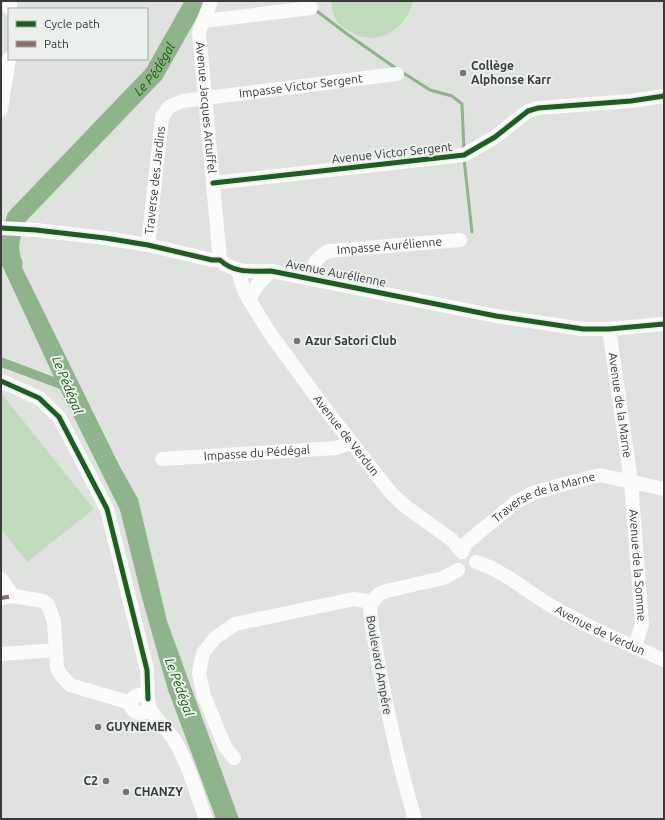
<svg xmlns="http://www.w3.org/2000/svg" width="665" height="820" viewBox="0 0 665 820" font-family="Ubuntu,sans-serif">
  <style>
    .green { fill: #c2dbbf }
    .water { fill: #8fb38b }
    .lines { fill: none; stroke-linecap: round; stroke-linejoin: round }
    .stream { stroke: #8fb38b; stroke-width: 3 }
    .river { stroke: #8fb38b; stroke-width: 19 }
    .minor { stroke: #fafbfa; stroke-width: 14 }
    .quiet { stroke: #8d6e63; stroke-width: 4; stroke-dasharray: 8 4; stroke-linecap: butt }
    .cycleway-casing { stroke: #ecf0ec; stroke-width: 8 }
    .cycleway { stroke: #1b5e20; stroke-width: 5 }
    .poi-dot { fill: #747574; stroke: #ecf0ec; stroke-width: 1.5 }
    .labels { text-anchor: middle; stroke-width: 4; stroke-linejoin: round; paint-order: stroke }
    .poi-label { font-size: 12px; font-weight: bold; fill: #3a3b3a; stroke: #ecf0ec; text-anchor: start }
    .street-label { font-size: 12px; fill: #3a3b3a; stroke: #ecf0ec }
    .water-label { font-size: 13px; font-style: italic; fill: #135b0f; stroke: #ecf0ec }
  </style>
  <rect width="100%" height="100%" fill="#e0e2e0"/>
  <!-- green -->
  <path class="green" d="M 331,1 L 413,1 C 407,29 376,49 349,31 C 346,29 341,27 339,24 C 333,18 332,9 331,1 Z
    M 1,393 L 94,509 L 27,562 L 1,529 Z"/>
  <!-- water -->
  <path class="water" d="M 2,236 L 15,238 L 15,253 L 119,465 L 138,499 L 167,621 L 239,819 L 216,819 L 168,690 L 142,598 L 120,510 L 60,389 L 1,367 L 1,357 L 54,377 L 1,263 Z"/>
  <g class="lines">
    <!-- stream -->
    <path class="stream" d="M 314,9 L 347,34 L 397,69
      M 402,72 L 430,90 L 452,96 L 462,104 L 464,151
      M 464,159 L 472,232"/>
    <!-- river -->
    <path class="river" id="s1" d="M 13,263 C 6,248 12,232 16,218 L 154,74 L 192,7 L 197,1"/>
    <!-- minor -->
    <g class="minor">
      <path d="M 10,1 L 10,9"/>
      <path id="s2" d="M 211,1 L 199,32 L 220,260"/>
      <path d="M 204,21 L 311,8"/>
      <path d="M 1,109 L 9,59"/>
      <path d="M 213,183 L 464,155 L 495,137 L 528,111 L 538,108 L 631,101 L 664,96"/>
      <path d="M 1,228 L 36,230 L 105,238 L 148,245 L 212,260 L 220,260 C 235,274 252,271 271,271 L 496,316 L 583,329 L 609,329 L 664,324"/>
      <path id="s3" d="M 148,245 L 162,117 L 169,107 L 182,101 L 397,74"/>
      <path id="s4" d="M 238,271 L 244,291 L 269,332 L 323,406 L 391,493 L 405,506 L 452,540 L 462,552"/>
      <path id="s5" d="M 311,278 C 313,264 316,257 329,251 L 460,240"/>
      <path d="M 249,300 L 257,285 L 271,271"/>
      <path id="s6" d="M 609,329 L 631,481 L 642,624 L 635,647"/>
      <path d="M 1,381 L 39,398 L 59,417 L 107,509 L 147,670 L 148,699"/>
      <path id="s7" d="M 162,459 L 336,448 L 351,443"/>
      <path id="s8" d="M 462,552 L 465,544 L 516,502 L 533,493 L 561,485 L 600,475 L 664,489"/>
      <path id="s9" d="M 476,562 C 503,570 526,591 550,605 C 587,627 625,643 664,660"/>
      <path d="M 1,579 L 13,596"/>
      <path d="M 1,598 L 13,596 L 43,601 L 48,605 L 54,621 L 57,667 L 60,674 L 70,685 L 131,703"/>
      <path d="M 1,654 L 56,650"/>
      <circle cx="140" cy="704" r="9"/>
      <path d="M 149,707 C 156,720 167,729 175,741 C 189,764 196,794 206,819"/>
      <path d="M 234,758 L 225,747 L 204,696 L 199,673 L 203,653 L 215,638 L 235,624 L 354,599 L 371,602"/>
      <path d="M 415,819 C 395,753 382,687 371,620 L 370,605 L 379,594 L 386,591 L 443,578 L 458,570"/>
    </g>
    <!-- quiet -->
    <path class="quiet" d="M 1,598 L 13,596"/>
    <!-- cycleway casing -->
    <g class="cycleway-casing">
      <path id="cycleway" d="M 213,183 L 464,155 L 495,137 L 528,111 L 538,108 L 631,101 L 664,96
        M 1,228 L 36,230 L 105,238 L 148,245 L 212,260 L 220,260 C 235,274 252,271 271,271 L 496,316 L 583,329 L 609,329 L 664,324
        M 1,381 L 39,398 L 59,417 L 107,509 L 147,670 L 148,699"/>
    </g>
    <!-- cycleway -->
    <use href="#cycleway" class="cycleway"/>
  </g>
  <!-- markers -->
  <g class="poi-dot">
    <circle cx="463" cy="73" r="4"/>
    <circle cx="297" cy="341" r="4"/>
    <circle cx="98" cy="727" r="4"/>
    <circle cx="106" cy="781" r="4"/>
    <circle cx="126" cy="792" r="4"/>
  </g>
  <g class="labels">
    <!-- poi labels -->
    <g class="poi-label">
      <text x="471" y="70">Collège<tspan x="471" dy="14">Alphonse Karr</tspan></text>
      <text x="305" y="345">Azur Satori Club</text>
      <text x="106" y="731">GUYNEMER</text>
      <text x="98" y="785" text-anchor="end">C2</text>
      <text x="134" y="796">CHANZY</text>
    </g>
    <!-- street labels -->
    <g class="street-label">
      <text dy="4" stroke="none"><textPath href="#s3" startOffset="275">Impasse Victor Sergent</textPath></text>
      <text dy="4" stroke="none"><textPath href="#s2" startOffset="109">Avenue Jacques Artuffel</textPath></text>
      <text transform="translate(392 153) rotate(-6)" y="4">Avenue Victor Sergent</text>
      <text dy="4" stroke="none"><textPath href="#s3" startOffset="65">Traverse des Jardins</textPath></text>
      <text dy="4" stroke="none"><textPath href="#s5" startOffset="95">Impasse Aurélienne</textPath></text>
      <text transform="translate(336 273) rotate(11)" y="4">Avenue Aurélienne</text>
      <text dy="4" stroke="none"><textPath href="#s6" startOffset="77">Avenue de la Marne</textPath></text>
      <text dy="4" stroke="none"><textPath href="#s4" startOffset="198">Avenue de Verdun</textPath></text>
      <text dy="4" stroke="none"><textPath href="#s7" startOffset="95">Impasse du Pédégal</textPath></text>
      <text dy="4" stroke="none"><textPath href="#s8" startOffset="102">Traverse de la Marne</textPath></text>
      <text dy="4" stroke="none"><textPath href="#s6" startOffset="238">Avenue de la Somme</textPath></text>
      <text dy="4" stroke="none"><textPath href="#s9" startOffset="142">Avenue de Verdun</textPath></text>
      <text transform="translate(379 665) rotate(80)" y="4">Boulevard Ampère</text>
    </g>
    <!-- water labels -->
    <g class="water-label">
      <text dy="5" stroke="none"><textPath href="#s1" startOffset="250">Le Pédégal</textPath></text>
      <text transform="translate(68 385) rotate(68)" y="5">Le Pédégal</text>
      <text transform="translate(180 687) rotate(70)" y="5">Le Pédégal</text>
    </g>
  </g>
  <!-- border -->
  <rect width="665" height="820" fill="none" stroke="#3a3b3a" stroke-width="4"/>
  <!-- legend -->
  <rect x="8" y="8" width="140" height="52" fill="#ecf0ec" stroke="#a5a8a5"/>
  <rect x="16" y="21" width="20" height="6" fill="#1b5e20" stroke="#a5a8a5"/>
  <text x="44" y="28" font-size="12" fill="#3a3b3a">Cycle path</text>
  <rect x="16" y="41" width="20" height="6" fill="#8d6e63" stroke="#a5a8a5"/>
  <text x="44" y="48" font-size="12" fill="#3a3b3a">Path</text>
</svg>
